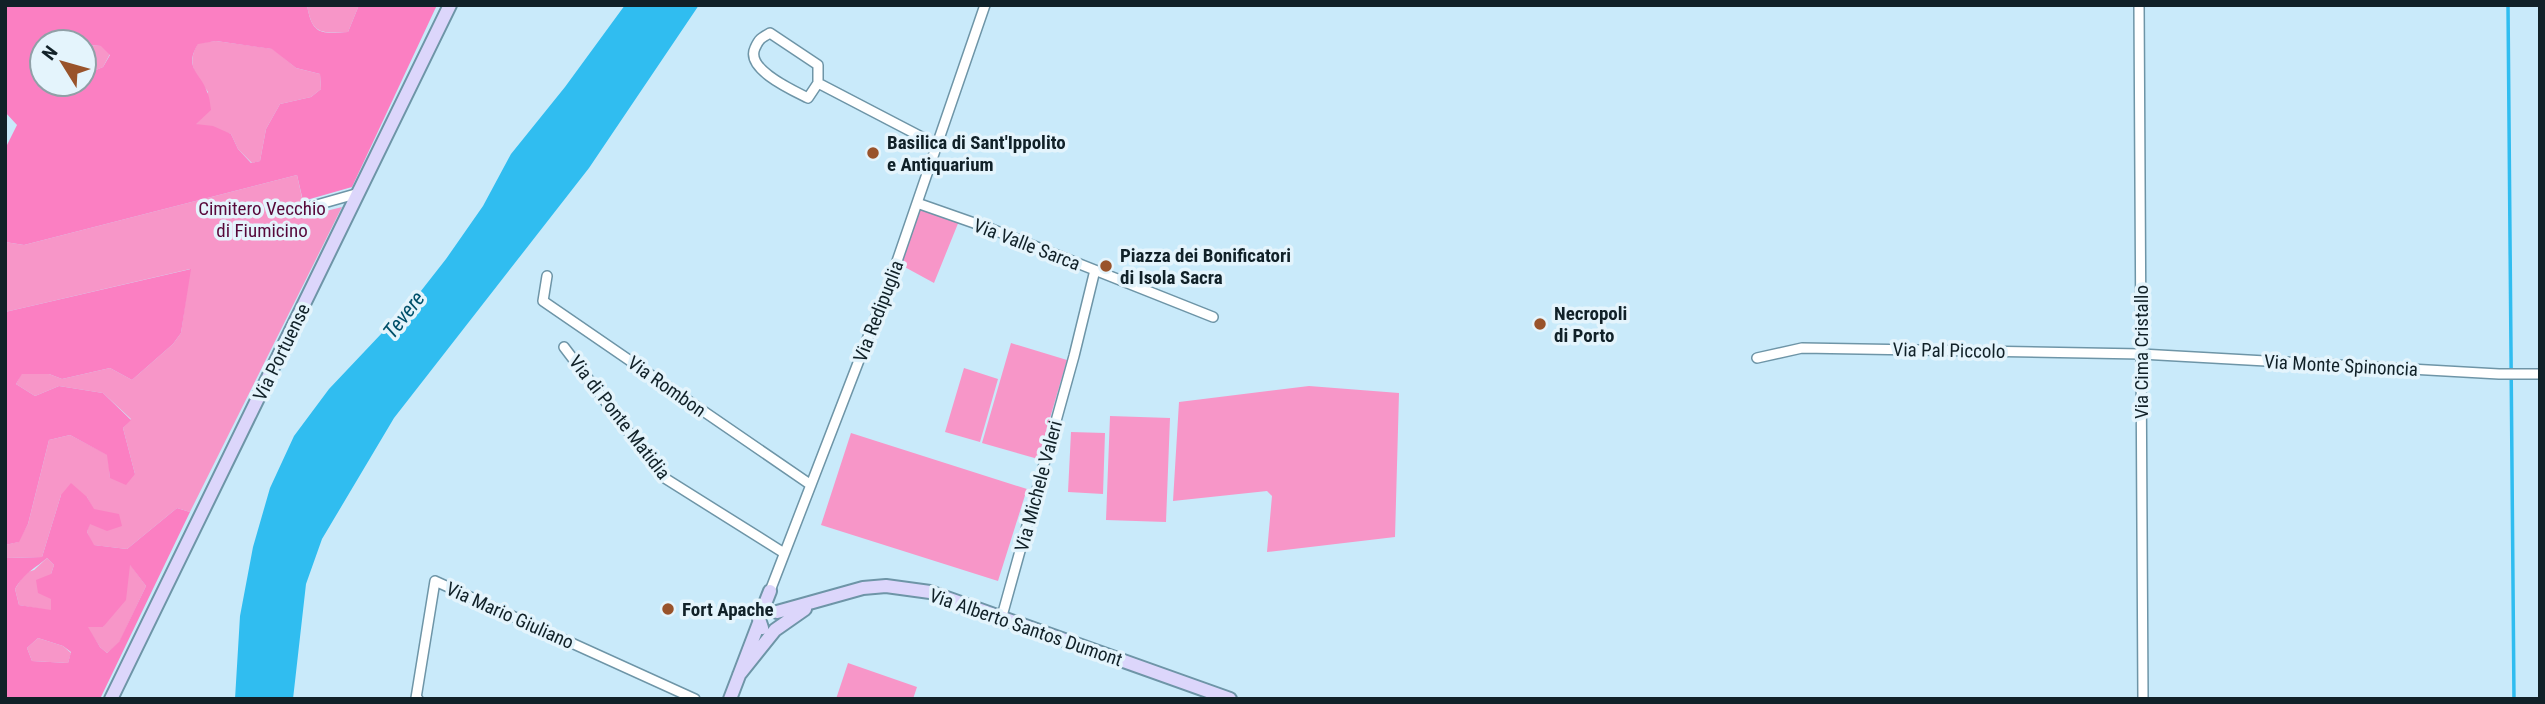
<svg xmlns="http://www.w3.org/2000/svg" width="2545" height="704" viewBox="0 0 2545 704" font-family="'Roboto Condensed',sans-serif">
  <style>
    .green { fill: #f796c8 }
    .forest { fill: #fb7fc2; fill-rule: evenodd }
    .water { fill: #30bdf0 }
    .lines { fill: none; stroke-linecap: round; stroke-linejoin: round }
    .stream { stroke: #30bdf0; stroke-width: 3.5 }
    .street-casing { stroke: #6e95a7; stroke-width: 12 }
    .secondary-casing { stroke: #6e95a7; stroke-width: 16 }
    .street { stroke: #fff; stroke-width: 9 }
    .secondary { stroke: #dcd6fb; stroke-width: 12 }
    .poi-dot { fill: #99532b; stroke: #e4f4fc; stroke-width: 2.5 }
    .labels { text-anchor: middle; stroke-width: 7; stroke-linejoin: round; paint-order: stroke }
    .poi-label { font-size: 19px; font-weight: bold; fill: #112128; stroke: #e4f4fc; text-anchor: start }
    .park-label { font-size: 19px; fill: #57083a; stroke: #e4f4fc }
    .street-label { font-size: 19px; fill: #112128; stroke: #e4f4fc }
    .water-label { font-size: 21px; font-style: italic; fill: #00506a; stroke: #e4f4fc }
  </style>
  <rect width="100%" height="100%" fill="#c9eafa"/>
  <!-- green -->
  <path class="green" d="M 307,5 L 359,5 L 348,32 C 321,33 312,35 307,5 Z
    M 216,41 L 273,49 L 296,68 L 320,74 L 321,89 L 311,97 L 280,104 L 266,129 L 260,161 L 252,163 L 238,149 L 231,134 L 195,124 L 208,92 C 195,73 186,65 198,43 Z
    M 88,45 L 102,46 L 110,54 L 103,67 L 84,75 L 84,51 Z
    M 297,175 L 306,216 L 342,207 L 190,512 L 177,508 L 127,549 L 93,545 L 87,532 L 93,509 L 87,497 L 61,495 L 42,557 L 5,558 L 5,545 L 18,542 L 28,524 L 49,440 L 70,435 L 108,455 L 110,478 L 135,474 L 123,428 L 131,419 L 103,393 L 59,386 L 35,396 L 16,384 L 22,373 L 49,374 L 62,379 L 110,368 L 132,380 L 173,344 L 181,333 L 190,269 L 5,312 L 5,242 L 24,245 Z
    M 921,207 L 959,221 L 934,283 L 901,265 Z
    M 1011,343 L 1067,360 L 1038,459 L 982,443 Z
    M 964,368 L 998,379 L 980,442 L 945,432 Z
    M 1309,386 L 1399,393 L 1395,537 L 1267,552 L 1272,496 L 1267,491 L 1173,501 L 1179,402 Z
    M 1110,416 L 1170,418 L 1166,522 L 1106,520 Z
    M 1071,432 L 1105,433 L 1103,494 L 1068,492 Z
    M 851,433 L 1027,489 L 998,581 L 821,525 Z
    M 47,558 L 54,565 L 51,574 L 51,611 L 19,605 L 15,589 L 25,573 L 34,570 Z
    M 129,563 L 146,586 L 119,643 L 107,653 L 100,647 L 87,627 L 103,627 Z
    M 38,638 L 63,646 L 71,653 L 68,663 L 32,661 L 27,648 Z
    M 848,663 L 917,687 L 913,699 L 836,699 Z"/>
  <!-- forest -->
  <path class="forest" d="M 5,5 L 307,5 C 312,35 321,34 348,32 L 359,5 L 437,5 L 352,187 L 303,201 L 297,175 L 24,245 L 5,242 L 5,149 L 17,125 L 5,112 ZM 216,41 L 272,49 L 296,68 L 320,74 L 321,89 L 311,97 L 280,104 L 266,129 L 260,161 L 251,163 L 238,149 L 231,134 L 213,126 L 196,124 L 211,110 C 210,105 210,99 208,94 C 201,72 183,69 198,44 ZM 42,42 L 84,42 L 84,51 L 89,45 L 101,46 L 110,55 L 103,67 L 84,75 L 84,84 L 42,84 Z
    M 191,269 L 181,333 L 173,344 L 132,380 L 110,368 L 62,379 L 49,374 L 22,374 L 16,384 L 35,396 L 59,386 L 103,393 L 131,420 L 123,428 L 135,474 L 126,485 L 110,478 L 107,455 L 70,435 L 49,440 L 28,524 L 19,542 L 5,545 L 5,312 Z
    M 71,483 L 87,497 L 94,509 L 119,514 L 122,526 L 107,531 L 90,524 L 87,532 L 94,545 L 127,549 L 177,508 L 190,512 L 100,699 L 5,699 L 5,558 L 42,557 L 61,495 ZM 47,558 L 54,565 L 51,574 L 36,580 L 38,593 L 51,599 L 51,610 L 19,605 L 15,589 C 26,571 32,571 47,558 ZM 130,565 L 146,586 L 119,642 L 107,653 L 100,647 L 88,627 L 103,627 L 126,600 ZM 38,638 L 63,646 L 71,652 L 68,663 L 32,661 L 27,648 Z"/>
  <!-- water -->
  <path class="water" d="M 625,5 L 699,5 L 589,168 L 394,418 L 322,539 L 306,584 L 293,699 L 235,699 L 240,616 L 253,547 L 270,488 L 294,436 L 329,389 L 417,296 L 446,259 L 483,206 L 511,154 L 565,87 Z"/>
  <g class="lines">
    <!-- stream -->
    <path class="stream" d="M 2508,5 L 2514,699"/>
    <!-- street casing -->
    <g class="street-casing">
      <path id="street" d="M 2139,5 L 2143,699
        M 818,83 L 808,98 C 792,90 745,69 755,48 C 759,39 761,38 770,33 L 818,65 L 818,83 L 937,145
        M 917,203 L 994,230 L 1213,317
        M 306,208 L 359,193
        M 547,276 L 543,301 L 811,485
        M 564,347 L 663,477 L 784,553
        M 1757,358 L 1802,348 L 2141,354 L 2499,374 L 2540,374
        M 770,591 L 895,267 L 985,5
        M 1002,616 L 1074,356 L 1095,270
        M 418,699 L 416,698 L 435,581 L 695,699"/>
    </g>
    <!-- secondary casing -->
    <g class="secondary-casing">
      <path id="secondary" d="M 777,612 L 863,588 L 886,586 L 930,592 L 1230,699
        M 762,628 L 759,619 L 770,591
        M 739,675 L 775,630 L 805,609
        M 111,699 L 450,5
        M 730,699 L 759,623"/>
    </g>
    <!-- street -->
    <use href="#street" class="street"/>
    <!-- secondary -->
    <use href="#secondary" class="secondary"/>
  </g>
  <!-- markers -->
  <g class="poi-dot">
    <circle cx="873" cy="153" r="7"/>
    <circle cx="1106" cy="266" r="7"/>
    <circle cx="1540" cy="324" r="7"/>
    <circle cx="668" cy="609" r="7"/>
  </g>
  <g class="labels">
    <!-- poi labels -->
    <g class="poi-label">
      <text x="887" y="149">Basilica di Sant'Ippolito<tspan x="887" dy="22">e Antiquarium</tspan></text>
      <text x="1120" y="262">Piazza dei Bonificatori<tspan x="1120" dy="22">di Isola Sacra</tspan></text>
      <text x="1554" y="320">Necropoli<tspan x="1554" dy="22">di Porto</tspan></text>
      <text x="682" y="616">Fort Apache</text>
    </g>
    <!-- park labels -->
    <g class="park-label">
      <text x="262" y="215">Cimitero Vecchio<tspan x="262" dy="22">di Fiumicino</tspan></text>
    </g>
    <!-- street labels -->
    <g class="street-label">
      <text transform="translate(1027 244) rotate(21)" y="7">Via Valle Sarca</text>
      <text transform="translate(878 311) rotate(-69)" y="7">Via Redipuglia</text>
      <text transform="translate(1949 350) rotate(1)" y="7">Via Pal Piccolo</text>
      <text transform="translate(281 352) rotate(-64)" y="7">Via Portuense</text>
      <text transform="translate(2141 352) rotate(-90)" y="7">Via Cima Cristallo</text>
      <text transform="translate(2341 365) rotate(3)" y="7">Via Monte Spinoncia</text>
      <text transform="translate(667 386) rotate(35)" y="7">Via Rombon</text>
      <text transform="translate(620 417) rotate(52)" y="7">Via di Ponte Matidia</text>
      <text transform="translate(1038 486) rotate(-75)" y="7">Via Michele Valeri</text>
      <text transform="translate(510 615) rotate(24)" y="7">Via Mario Giuliano</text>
      <text transform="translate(1026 627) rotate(19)" y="7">Via Alberto Santos Dumont</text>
    </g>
    <!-- water labels -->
    <g class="water-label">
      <text transform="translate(404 315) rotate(-52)" y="7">Tevere</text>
    </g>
  </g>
  <!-- border -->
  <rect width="2545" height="704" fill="none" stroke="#112128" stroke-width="14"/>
  <!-- north arrow -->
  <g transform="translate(63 63) rotate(307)"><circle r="33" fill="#e4f4fc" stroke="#90a0a7" stroke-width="2"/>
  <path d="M0-5L12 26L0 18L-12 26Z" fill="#99532b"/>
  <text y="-10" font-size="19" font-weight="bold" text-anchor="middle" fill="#112128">N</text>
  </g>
</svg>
